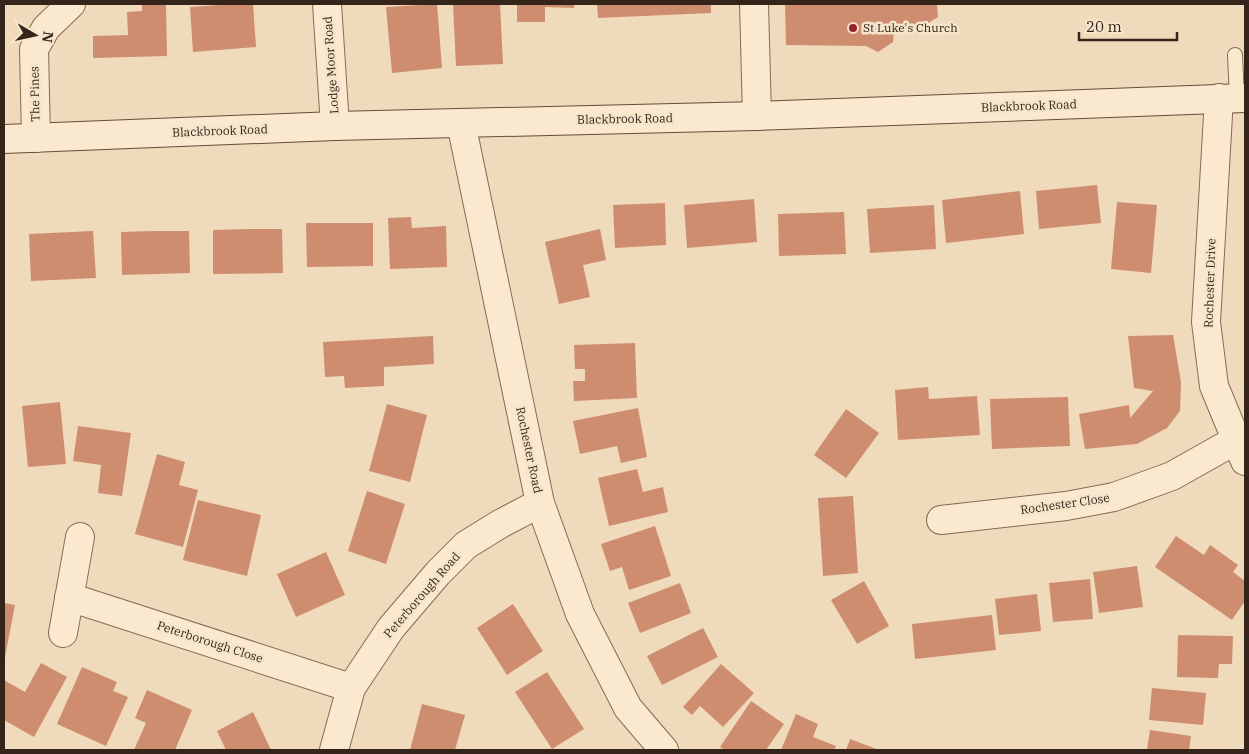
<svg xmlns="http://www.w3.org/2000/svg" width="1249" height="754" viewBox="0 0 1249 754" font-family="'IBM Plex Serif',serif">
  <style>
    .building { fill: #cf8d70 }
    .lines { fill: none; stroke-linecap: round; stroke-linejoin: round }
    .lane-casing { stroke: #866a55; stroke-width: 16 }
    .street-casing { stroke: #866a55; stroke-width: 30 }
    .secondary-casing { stroke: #684b38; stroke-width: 30 }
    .lane { stroke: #fae8cf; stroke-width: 14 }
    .street { stroke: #fae8cf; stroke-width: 28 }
    .secondary { stroke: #fae8cf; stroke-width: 28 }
    .poi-dot { fill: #972330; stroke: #f6e5cb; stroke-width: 2 }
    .labels { text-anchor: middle; stroke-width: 5; stroke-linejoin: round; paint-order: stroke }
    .poi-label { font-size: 12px; fill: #35241a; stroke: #f6e5cb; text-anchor: start }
    .street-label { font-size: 12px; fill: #35241a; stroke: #f6e5cb }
  </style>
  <rect width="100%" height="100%" fill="#efdabc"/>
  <!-- building -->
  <path class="building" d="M 142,4 L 166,4 L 167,56 L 93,58 L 93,36 L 128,35 L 127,12 L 142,11 Z
    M 233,4 L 253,4 L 256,47 L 193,52 L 190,7 Z
    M 437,4 L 442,68 L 392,73 L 386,7 Z
    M 453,4 L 500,4 L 503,64 L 456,66 Z
    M 517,4 L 574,4 L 574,8 L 545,7 L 545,22 L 517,22 Z
    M 597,4 L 711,4 L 711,13 L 598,18 Z
    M 785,4 L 937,4 L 938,17 L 914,32 L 894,30 L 893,42 L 878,52 L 866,46 L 786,45 Z
    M 1097,185 L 1101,223 L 1039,229 L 1036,191 Z
    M 1020,191 L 1024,234 L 946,243 L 942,200 Z
    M 754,199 L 757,242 L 687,248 L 684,205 Z
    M 1117,202 L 1157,205 L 1151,273 L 1111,269 Z
    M 665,203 L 666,245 L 615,248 L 613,205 Z
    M 934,205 L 936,249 L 870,253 L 867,209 Z
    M 844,212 L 846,254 L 779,256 L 778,214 Z
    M 411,217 L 412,228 L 446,226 L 447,267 L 390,269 L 388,218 Z
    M 306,223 L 373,223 L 373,266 L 307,267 Z
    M 248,229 L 282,229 L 283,273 L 213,274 L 213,230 Z
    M 600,229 L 606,260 L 583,265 L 590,297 L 559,304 L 545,242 Z
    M 93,231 L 96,278 L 31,281 L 29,234 Z
    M 154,231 L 189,231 L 190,273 L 122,275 L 121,232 Z
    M 1173,335 L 1181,382 L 1180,411 L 1167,428 L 1137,444 L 1085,449 L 1079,414 L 1129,405 L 1130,418 L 1153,391 L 1134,388 L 1128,336 Z
    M 433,336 L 434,364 L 384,367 L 384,386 L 345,388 L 344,376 L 325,377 L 323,342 Z
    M 635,343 L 637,398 L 574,401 L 573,381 L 585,381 L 585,369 L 575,369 L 574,345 Z
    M 928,387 L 929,399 L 977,396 L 980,435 L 898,440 L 895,390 Z
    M 1068,397 L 1070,446 L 992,449 L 990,399 Z
    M 60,402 L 66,464 L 28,467 L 22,406 Z
    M 387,404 L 427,415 L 410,482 L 369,471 Z
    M 638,408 L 647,457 L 621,463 L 617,446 L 580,454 L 573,421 Z
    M 846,409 L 879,433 L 846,478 L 814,455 Z
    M 78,426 L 131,433 L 122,496 L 98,493 L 101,465 L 73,461 Z
    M 157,454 L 185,462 L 179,485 L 198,490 L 183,547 L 135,534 Z
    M 637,469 L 643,492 L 663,487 L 668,512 L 609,526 L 598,478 Z
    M 367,491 L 405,504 L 386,564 L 348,551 Z
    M 853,496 L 858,573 L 823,576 L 818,498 Z
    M 198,500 L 261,515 L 247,576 L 183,560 Z
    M 655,526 L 671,576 L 629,590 L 622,567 L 610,571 L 601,544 Z
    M 1176,536 L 1204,555 L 1210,545 L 1238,565 L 1233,572 L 1245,581 L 1245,601 L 1232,620 L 1155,567 Z
    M 326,552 L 345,595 L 296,617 L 277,574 Z
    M 1137,566 L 1143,607 L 1099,613 L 1093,572 Z
    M 1090,579 L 1093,619 L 1053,622 L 1049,583 Z
    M 864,581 L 889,626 L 857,644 L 831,600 Z
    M 680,583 L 691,613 L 640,633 L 628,603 Z
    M 1037,594 L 1041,631 L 999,635 L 995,599 Z
    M 4,603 L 15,605 L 5,657 L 4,657 Z
    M 513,604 L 543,651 L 507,675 L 477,628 Z
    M 992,615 L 996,650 L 915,659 L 912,624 Z
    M 703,628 L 718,657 L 662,685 L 647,656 Z
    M 1178,635 L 1233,636 L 1232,664 L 1219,664 L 1218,678 L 1177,677 Z
    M 41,663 L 67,677 L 34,737 L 4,720 L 4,680 L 25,692 Z
    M 721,664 L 754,693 L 723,727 L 700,706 L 692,715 L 683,707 Z
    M 82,667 L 117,682 L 113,691 L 128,697 L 106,746 L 57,724 Z
    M 547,672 L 584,729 L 552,749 L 515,692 Z
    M 1152,688 L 1206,693 L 1203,725 L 1149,720 Z
    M 147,690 L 192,710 L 175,750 L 134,750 L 146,723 L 135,718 Z
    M 751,701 L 784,724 L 766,750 L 725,750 L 720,747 Z
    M 422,704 L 465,715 L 455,750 L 410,750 Z
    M 253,712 L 271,750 L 226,750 L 217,731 Z
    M 796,714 L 818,724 L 813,737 L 836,746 L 834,750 L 781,750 Z
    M 1150,730 L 1191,736 L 1189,750 L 1147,750 Z
    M 850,739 L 879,750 L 846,750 Z"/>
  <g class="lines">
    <!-- lane casing -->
    <g class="lane-casing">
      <path id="lane" d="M 1235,55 L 1237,98"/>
    </g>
    <!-- street casing -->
    <g class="street-casing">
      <path id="street" d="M 327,4 L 335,126
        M 754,4 L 757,116
        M 1219,98 L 1206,322 L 1214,386 L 1245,461
        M 461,123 L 540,503 L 580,614 L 628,708 L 664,750
        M 36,138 L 34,49 L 46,28 L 71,4
        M 941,520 L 1066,506 L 1114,497 L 1172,476 L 1236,440
        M 69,597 L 351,688
        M 63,633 L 80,537
        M 334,750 L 351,688 L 391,628 L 438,573 L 466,545 L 500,524 L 540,503"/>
    </g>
    <!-- secondary casing -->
    <g class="secondary-casing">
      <path id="secondary" d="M 4,139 L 335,126 L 757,116 L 1245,98"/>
    </g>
    <!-- lane -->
    <use href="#lane" class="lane"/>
    <!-- street -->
    <use href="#street" class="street"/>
    <!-- secondary -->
    <use href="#secondary" class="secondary"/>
  </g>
  <!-- markers -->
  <circle class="poi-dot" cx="853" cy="28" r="5"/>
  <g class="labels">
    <!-- poi labels -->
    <g class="poi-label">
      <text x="863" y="32">St Luke's Church</text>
    </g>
    <!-- street labels -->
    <g class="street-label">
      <text transform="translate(331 65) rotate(-94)" y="4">Lodge Moor Road</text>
      <text transform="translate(35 94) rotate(-91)" y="4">The Pines</text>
      <text transform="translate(1029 106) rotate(-2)" y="4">Blackbrook Road</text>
      <text transform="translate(625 119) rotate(-1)" y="4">Blackbrook Road</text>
      <text transform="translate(220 131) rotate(-2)" y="4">Blackbrook Road</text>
      <text transform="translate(1210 283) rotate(-88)" y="4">Rochester Drive</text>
      <text transform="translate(529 450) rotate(78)" y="4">Rochester Road</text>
      <text transform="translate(1065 504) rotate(-8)" y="4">Rochester Close</text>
      <text transform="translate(422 595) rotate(-49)" y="4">Peterborough Road</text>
      <text transform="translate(210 642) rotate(18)" y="4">Peterborough Close</text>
    </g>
  </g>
  <!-- border -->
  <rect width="1249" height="754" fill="none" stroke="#35241a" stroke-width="10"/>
  <!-- north arrow -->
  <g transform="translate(35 35) rotate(99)" stroke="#f6e5cb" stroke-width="4" paint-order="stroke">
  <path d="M0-4L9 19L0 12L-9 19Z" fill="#35241a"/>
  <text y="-8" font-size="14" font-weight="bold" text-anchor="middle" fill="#35241a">N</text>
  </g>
  <!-- scale -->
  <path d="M1079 32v8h98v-8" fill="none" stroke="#35241a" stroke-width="2.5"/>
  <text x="1086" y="32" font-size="15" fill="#35241a" stroke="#f6e5cb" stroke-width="4" paint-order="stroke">20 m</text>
</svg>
